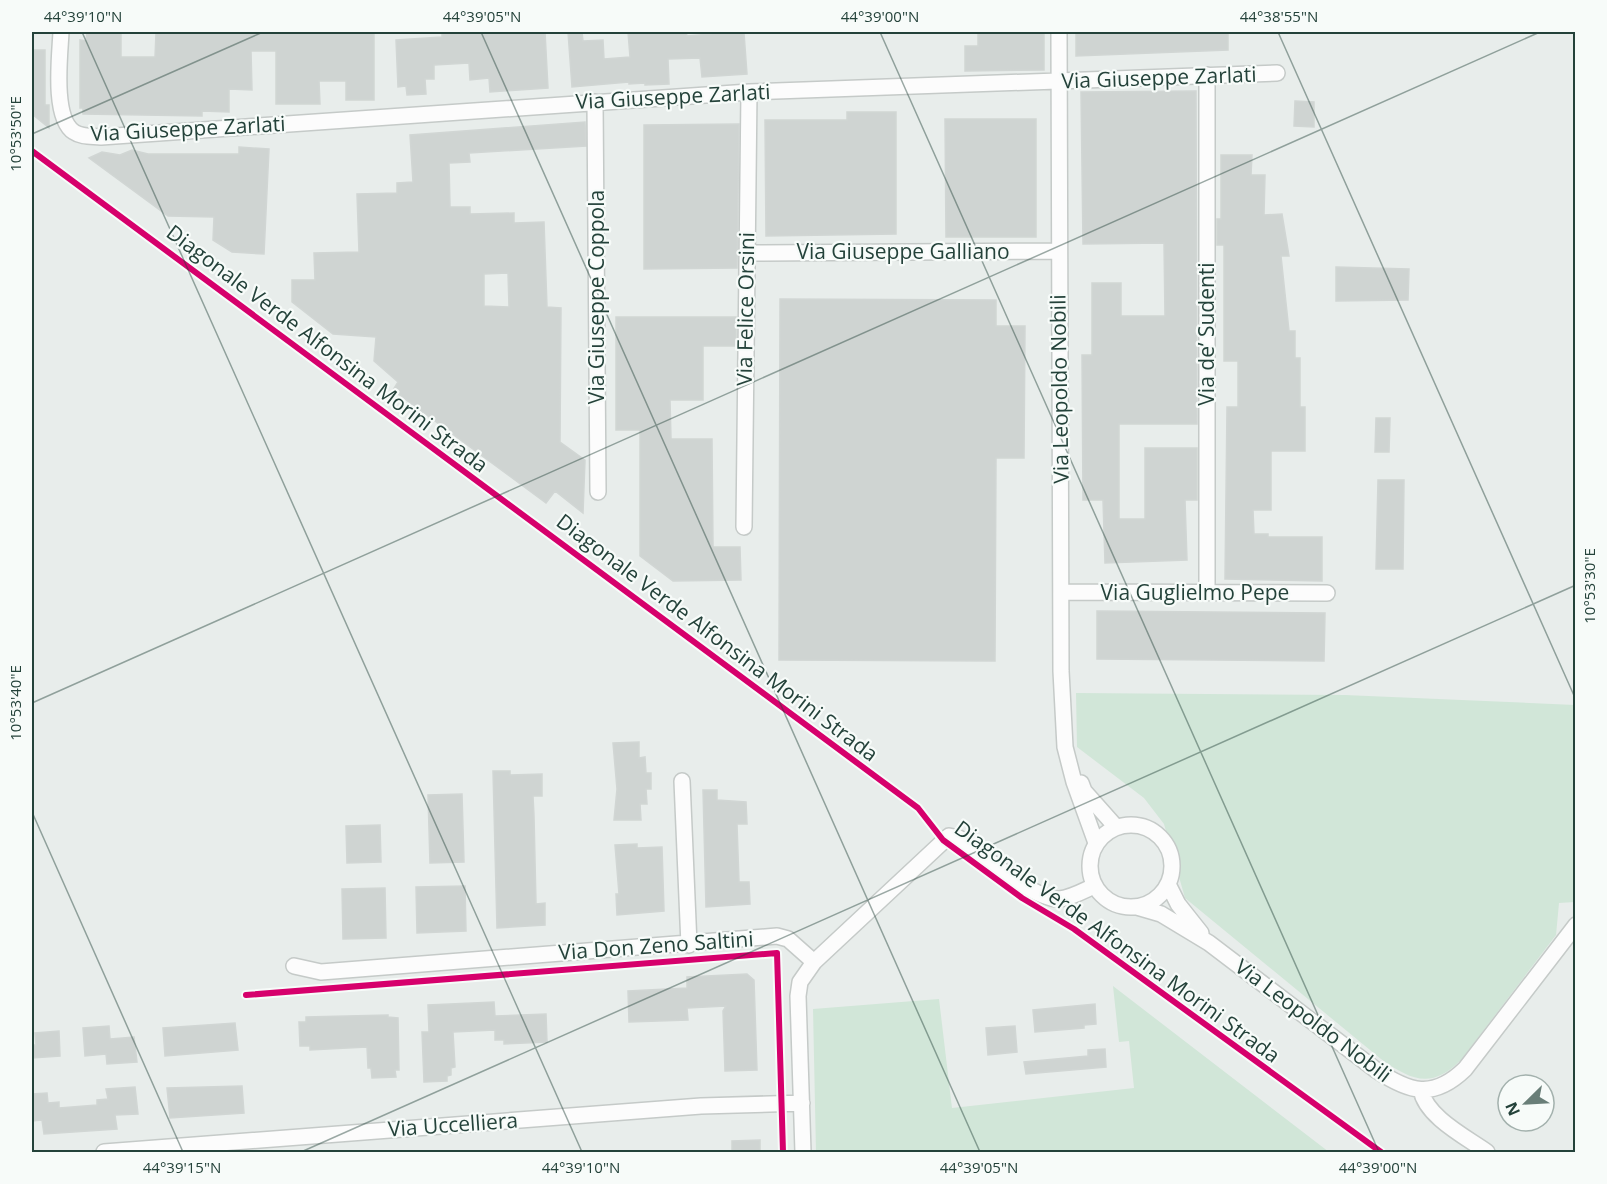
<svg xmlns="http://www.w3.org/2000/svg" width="1607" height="1184" viewBox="0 0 1607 1184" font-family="'Open Sans',sans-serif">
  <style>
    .green { fill: #d1e6d8 }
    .building { fill: #cfd4d2; stroke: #d1d6d4; stroke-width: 1.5; fill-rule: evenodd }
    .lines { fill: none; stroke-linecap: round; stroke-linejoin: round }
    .street-casing { stroke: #c5cac8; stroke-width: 18 }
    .street { stroke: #fcfcfc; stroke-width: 15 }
    .cycleway-casing { stroke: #f7fbf9; stroke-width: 10 }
    .cycleway { stroke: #d6006c; stroke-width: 6 }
    .ticks { fill: none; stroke: #24423a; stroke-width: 1.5; stroke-opacity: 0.45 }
    .labels { text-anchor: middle; stroke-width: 4.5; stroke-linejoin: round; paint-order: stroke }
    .street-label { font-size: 21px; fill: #24423a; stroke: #f7fbf9 }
    .neatline { fill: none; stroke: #24423a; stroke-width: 2 }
    .ticks-label { font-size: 15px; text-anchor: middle; fill: #24423a }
  </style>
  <rect width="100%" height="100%" fill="#e8edeb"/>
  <!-- green -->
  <path class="green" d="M 1076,693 L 1345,695 L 1575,705 L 1575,902 L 1559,903 L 1556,935 L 1461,1060 C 1432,1089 1412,1081 1381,1059 L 1185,898 L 1164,824 L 1144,798 L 1077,747 Z
    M 1113,986 L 1329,1152 L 816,1152 L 813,1009 L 939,999 L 952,1108 L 1134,1088 L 1129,1041 L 1119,1042 Z"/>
  <!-- building -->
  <path class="building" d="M 87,32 L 121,32 L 121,57 L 155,57 L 156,33 L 167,34 L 167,32 L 374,32 L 374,100 L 346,100 L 346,81 L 319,81 L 320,104 L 276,104 L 276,51 L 251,51 L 252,90 L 229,89 L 229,112 L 202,111 L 202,116 L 83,114 L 83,108 L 80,108 L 80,40 L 86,41 Z
    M 442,32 L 545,32 L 548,88 L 490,92 L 489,78 L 470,80 L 469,63 L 434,65 L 434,79 L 425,79 L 426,94 L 407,95 L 406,86 L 398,87 L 396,40 L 442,37 Z
    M 568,32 L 582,32 L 583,41 L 603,40 L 604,59 L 630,57 L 628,32 L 686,32 L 687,36 L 711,34 L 711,32 L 744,33 L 747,74 L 702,77 L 700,58 L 668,59 L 669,84 L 645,85 L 645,83 L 629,84 L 629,82 L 572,87 Z
    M 995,32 L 1044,32 L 1044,70 L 965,71 L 965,46 L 978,46 L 978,33 Z
    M 1076,32 L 1228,32 L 1228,50 L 1076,56 Z
    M 32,50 L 45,50 L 45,105 L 49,105 L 49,128 L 32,114 Z
    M 1196,91 L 1197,424 L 1119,424 L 1119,519 L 1145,519 L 1145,448 L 1197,448 L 1197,500 L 1185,500 L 1187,560 L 1105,563 L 1103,500 L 1083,500 L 1082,355 L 1092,355 L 1092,283 L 1121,283 L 1121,316 L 1165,316 L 1164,243 L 1083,244 L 1081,92 Z
    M 1295,101 L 1314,102 L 1314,127 L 1294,126 Z
    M 847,112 L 896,112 L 896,234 L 766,236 L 765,120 L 847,120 Z
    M 945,119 L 1036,119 L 1036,237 L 946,237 Z
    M 585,122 L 586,146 L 469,153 L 470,162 L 449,163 L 450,207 L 470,207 L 470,214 L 514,213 L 514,223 L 544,222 L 547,307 L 561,308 L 560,442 L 585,460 L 583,513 L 555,491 L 546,503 L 393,390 L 398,382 L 374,361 L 376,337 L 333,334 L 292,302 L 292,280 L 315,280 L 314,253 L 359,252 L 357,194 L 397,193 L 397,183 L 413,182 L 410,135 ZM 508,273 L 509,307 L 484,306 L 484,274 Z
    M 739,124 L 737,268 L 644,269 L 644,125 Z
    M 239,147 L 269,149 L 264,254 L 232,252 L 213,240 L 214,217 L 168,216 L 89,158 L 102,152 L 120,155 L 132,150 L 148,154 L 239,154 Z
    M 1221,155 L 1252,155 L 1251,175 L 1265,175 L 1264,215 L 1282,214 L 1289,256 L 1281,256 L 1289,331 L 1295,331 L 1295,358 L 1300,358 L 1300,407 L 1305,407 L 1305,451 L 1271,451 L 1271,510 L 1253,510 L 1254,534 L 1268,534 L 1268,537 L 1322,537 L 1322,581 L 1225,579 L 1227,407 L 1238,407 L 1238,361 L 1224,361 L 1224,245 L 1217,245 L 1217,219 L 1221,219 Z
    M 1336,267 L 1409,269 L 1408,300 L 1336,301 Z
    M 780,299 L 996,300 L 996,326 L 1025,326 L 1024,458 L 996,458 L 995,661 L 779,660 Z
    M 616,317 L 736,317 L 736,346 L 703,346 L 703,400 L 670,400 L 671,439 L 712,439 L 713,547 L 740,547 L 741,580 L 673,581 L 640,556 L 640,430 L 616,430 Z
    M 1376,418 L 1390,418 L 1389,452 L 1375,452 Z
    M 1378,480 L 1404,480 L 1403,569 L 1376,569 Z
    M 1097,611 L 1325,613 L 1324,661 L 1097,659 Z
    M 639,742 L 639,758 L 645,757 L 646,773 L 651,773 L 651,789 L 646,789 L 647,804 L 640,804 L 641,820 L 614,820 L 617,789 L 613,743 Z
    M 493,771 L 510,771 L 510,775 L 542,774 L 542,796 L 533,796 L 534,816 L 536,904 L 545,903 L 545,925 L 497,928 Z
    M 703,790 L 717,790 L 717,800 L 746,802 L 747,824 L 737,824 L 739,882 L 749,882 L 750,904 L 706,907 Z
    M 462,794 L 464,862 L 430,863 L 428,795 Z
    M 380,825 L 381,862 L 347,863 L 346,826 Z
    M 637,844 L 637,848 L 662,847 L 664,911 L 617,915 L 616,894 L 619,894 L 615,845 Z
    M 465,886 L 466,931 L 417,933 L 416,887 Z
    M 385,888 L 386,938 L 343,939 L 342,889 Z
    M 747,974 L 754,980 L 757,1070 L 725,1071 L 723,1011 L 726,1006 L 687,1008 L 688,1020 L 629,1022 L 628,991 L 687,988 L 687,977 Z
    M 494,1002 L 495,1016 L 546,1014 L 547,1042 L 504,1044 L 504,1040 L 495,1040 L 495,1030 L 453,1032 L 455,1067 L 451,1068 L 451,1075 L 447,1076 L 447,1081 L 424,1082 L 422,1032 L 429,1032 L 428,1005 Z
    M 1095,1004 L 1096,1024 L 1084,1025 L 1084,1028 L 1035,1032 L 1033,1010 Z
    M 388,1015 L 388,1017 L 398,1018 L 399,1070 L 395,1070 L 396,1077 L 372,1078 L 371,1068 L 368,1068 L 367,1047 L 310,1050 L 310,1046 L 300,1046 L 299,1022 L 306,1022 L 306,1017 Z
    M 235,1023 L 238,1050 L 165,1056 L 163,1028 Z
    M 109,1026 L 110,1039 L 134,1037 L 137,1062 L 107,1064 L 106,1054 L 85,1056 L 83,1028 Z
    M 1015,1026 L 1017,1052 L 988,1055 L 986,1028 Z
    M 59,1031 L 60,1056 L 32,1058 L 32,1045 L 36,1045 L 35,1033 Z
    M 1105,1049 L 1106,1067 L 1026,1074 L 1024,1062 L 1088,1056 L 1088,1050 Z
    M 242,1086 L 244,1113 L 170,1118 L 167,1088 Z
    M 135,1087 L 138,1114 L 115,1115 L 117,1129 L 44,1134 L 42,1120 L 32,1121 L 32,1094 L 47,1093 L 48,1103 L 59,1102 L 59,1108 L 97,1105 L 97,1100 L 108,1099 L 106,1089 Z
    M 760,1140 L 760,1152 L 732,1152 L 732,1141 Z"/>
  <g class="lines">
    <!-- street casing -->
    <g class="street-casing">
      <path id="street" d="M 61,32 C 60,54 52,118 74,132 C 81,137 92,136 101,137 L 749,92 L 1277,73
        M 1059,32 L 1061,671 L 1065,747 L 1074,782 L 1096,843
        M 1207,75 L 1207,593
        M 595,102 L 598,492
        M 747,253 L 1058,251
        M 744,527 L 749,92
        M 1062,592 L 1327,593
        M 682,781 L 689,945
        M 1081,783 L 1084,791 L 1116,827
        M1090 866a41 41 0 1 1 82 0a41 41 0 1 1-82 0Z
        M 1168,884 L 1178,904 L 1201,933
        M 1137,907 L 1161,914 L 1209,943 L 1376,1070 C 1409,1092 1433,1100 1465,1069 L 1576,925
        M 814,962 L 949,836 L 959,838 C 980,853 1034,900 1059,899 C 1071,898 1083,891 1094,886
        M 294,966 L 321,972 L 777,936 L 788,939 L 814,962 L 800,982 L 798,996 L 803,1152
        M 1421,1090 C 1426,1117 1466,1137 1487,1152
        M 104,1152 L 701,1106 L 802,1103"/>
    </g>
    <!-- street -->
    <use href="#street" class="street"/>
    <!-- cycleway casing -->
    <g class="cycleway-casing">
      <path id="cycleway" d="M 32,151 L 918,808 L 943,840 L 1022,898 L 1074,929 L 1381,1152
        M 246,995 L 777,953 L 783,1152"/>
    </g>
    <!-- cycleway -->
    <use href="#cycleway" class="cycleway"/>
  </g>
  <!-- ticks -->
  <path class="ticks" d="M 82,32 L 582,1152M 481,32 L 980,1152M 880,32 L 1379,1152M 1278,32 L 1576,700M 32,134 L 263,32M 32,703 L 1540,32M 32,812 L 183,1152M 301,1152 L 1576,585"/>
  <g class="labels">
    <!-- street labels -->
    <g class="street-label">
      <text transform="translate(1159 78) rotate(-2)" y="7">Via Giuseppe Zarlati</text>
      <text transform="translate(673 97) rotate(-3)" y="7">Via Giuseppe Zarlati</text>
      <text transform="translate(188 129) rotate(-3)" y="7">Via Giuseppe Zarlati</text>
      <text x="903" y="259">Via Giuseppe Galliano</text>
      <text transform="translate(597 297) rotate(-90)" y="7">Via Giuseppe Coppola</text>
      <text transform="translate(746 309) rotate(-89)" y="7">Via Felice Orsini</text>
      <text transform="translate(1207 334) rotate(-90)" y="7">Via de’ Sudenti</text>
      <text transform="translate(327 349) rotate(37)" y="7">Diagonale Verde Alfonsina Morini Strada</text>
      <text transform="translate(1060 389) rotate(-91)" y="7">Via Leopoldo Nobili</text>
      <text x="1195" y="600">Via Guglielmo Pepe</text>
      <text transform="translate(717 638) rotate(37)" y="7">Diagonale Verde Alfonsina Morini Strada</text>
      <text transform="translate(1117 942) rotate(36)" y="7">Diagonale Verde Alfonsina Morini Strada</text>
      <text transform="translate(656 946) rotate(-4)" y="7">Via Don Zeno Saltini</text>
      <text transform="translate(1313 1021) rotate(37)" y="7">Via Leopoldo Nobili</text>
      <text transform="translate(453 1125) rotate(-4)" y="7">Via Uccelliera</text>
    </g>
  </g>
  <!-- border -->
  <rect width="1607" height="1184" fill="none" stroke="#f7fbf9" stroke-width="66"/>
  <!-- north arrow -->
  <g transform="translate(1526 1103) rotate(246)"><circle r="28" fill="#f7fbf9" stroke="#a3b1ad" stroke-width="1.5"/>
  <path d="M0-4.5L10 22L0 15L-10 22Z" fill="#697e78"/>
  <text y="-9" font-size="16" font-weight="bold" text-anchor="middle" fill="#24423a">N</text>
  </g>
  <rect x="33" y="33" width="1541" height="1118" class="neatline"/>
  <g class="ticks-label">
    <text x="83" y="22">44°39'10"N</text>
    <text x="482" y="22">44°39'05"N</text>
    <text x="880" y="22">44°39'00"N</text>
    <text x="1279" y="22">44°38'55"N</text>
    <text transform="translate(16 134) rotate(-90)" y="5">10°53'50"E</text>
    <text transform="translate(1590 586) rotate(-90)" y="5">10°53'30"E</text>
    <text transform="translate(16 703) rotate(-90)" y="5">10°53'40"E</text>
    <text x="182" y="1173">44°39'15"N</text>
    <text x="581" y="1173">44°39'10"N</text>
    <text x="979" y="1173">44°39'05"N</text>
    <text x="1378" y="1173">44°39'00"N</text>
  </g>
</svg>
